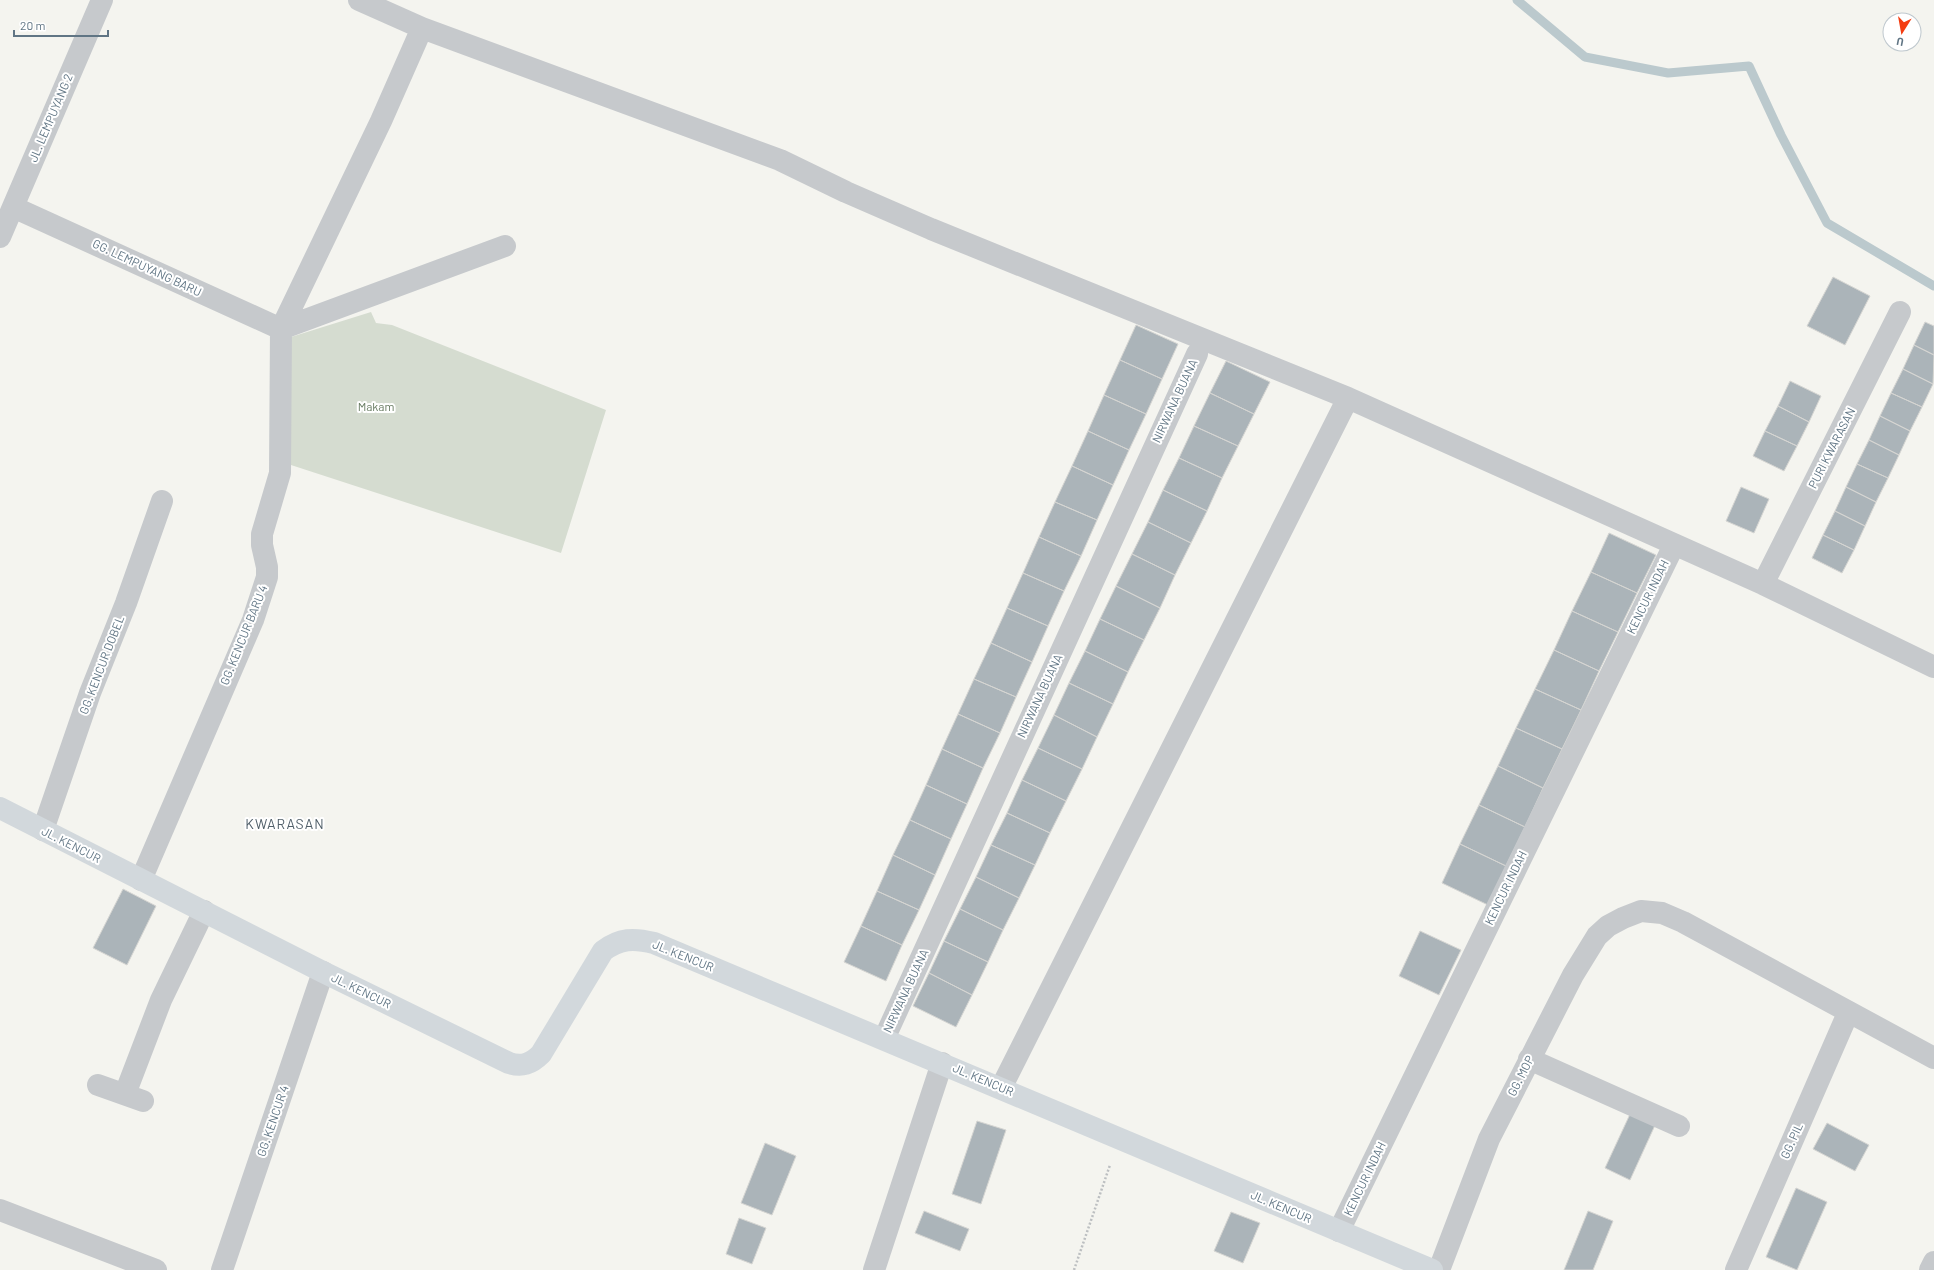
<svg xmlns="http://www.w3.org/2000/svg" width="1934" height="1270" viewBox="0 0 1934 1270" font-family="Barlow,sans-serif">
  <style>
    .green { fill: #d5dcd0 }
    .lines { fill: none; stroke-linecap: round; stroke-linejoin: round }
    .stream { stroke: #bbc9cd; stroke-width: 9 }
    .building { fill: #abb4b9; stroke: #d5d5d2 }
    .path { stroke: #bcbfc1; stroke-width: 2.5; stroke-dasharray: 2 2; stroke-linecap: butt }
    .street { stroke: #c6c9cc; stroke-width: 22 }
    .secondary { stroke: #d2d8dc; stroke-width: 22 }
    .labels { text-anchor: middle; stroke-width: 4; stroke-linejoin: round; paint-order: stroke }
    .street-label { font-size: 12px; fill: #607584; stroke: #fff }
    .park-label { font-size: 12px; fill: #667a60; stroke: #fff }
    .quarter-label { font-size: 14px; letter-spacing: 1px; fill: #4f5e68; stroke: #fff }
  </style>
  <rect width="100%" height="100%" fill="#f4f4ef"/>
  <!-- green -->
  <path class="green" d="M 371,312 L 376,323 L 392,325 L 606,410 L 561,553 L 291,465 L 291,337 Z"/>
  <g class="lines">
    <!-- stream -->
    <path class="stream" d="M 1517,0 L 1585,57 L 1668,73 L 1749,66 L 1781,135 L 1827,223 L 1934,286"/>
  </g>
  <!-- building -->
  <path class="building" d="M 1833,277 L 1870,296 L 1845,345 L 1807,326 Z
    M 1925,322 L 1934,326 L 1934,355 L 1914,345 Z
    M 1136,325 L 1178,344 L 1162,379 L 1120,360 Z
    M 1914,345 L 1934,355 L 1933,384 L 1903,369 Z
    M 1120,360 L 1162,379 L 1146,414 L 1104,395 Z
    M 1226,361 L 1270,382 L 1254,414 L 1210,393 Z
    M 1903,369 L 1933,384 L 1922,407 L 1891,393 Z
    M 1790,381 L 1821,396 L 1809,422 L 1778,406 Z
    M 1210,393 L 1254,414 L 1238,446 L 1194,426 Z
    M 1891,393 L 1922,407 L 1910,431 L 1880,416 Z
    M 1104,395 L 1146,414 L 1129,450 L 1088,431 Z
    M 1778,406 L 1809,422 L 1797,446 L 1765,431 Z
    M 1880,416 L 1910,431 L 1899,455 L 1869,440 Z
    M 1194,426 L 1238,446 L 1222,478 L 1179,458 Z
    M 1088,431 L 1129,450 L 1113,485 L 1072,466 Z
    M 1765,431 L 1797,446 L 1784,471 L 1753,456 Z
    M 1869,440 L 1899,455 L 1888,478 L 1857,464 Z
    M 1179,458 L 1222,478 L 1207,511 L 1163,490 Z
    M 1857,464 L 1888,478 L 1876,502 L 1846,487 Z
    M 1072,466 L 1113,485 L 1097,520 L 1055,502 Z
    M 1741,487 L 1769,499 L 1754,533 L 1726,521 Z
    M 1846,487 L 1876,502 L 1865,526 L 1835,511 Z
    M 1163,490 L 1207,511 L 1191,543 L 1148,522 Z
    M 1055,502 L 1097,520 L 1081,556 L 1039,537 Z
    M 1835,511 L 1865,526 L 1854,550 L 1823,535 Z
    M 1148,522 L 1191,543 L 1175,575 L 1132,554 Z
    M 1609,533 L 1656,555 L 1637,593 L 1591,572 Z
    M 1823,535 L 1854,550 L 1842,573 L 1812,558 Z
    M 1039,537 L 1081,556 L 1064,591 L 1023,573 Z
    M 1132,554 L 1175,575 L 1160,608 L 1116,586 Z
    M 1591,572 L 1637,593 L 1618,632 L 1572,611 Z
    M 1023,573 L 1064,591 L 1048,626 L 1007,608 Z
    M 1116,586 L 1160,608 L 1144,640 L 1100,619 Z
    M 1007,608 L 1048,626 L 1032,662 L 991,643 Z
    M 1572,611 L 1618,632 L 1599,671 L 1554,650 Z
    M 1100,619 L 1144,640 L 1128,672 L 1085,651 Z
    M 991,643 L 1032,662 L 1016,697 L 974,679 Z
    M 1554,650 L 1599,671 L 1581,710 L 1535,689 Z
    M 1085,651 L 1128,672 L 1113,704 L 1069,683 Z
    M 974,679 L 1016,697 L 1000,733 L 958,714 Z
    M 1069,683 L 1113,704 L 1097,737 L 1054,715 Z
    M 1535,689 L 1581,710 L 1562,749 L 1516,728 Z
    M 958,714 L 1000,733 L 983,768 L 942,749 Z
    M 1054,715 L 1097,737 L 1082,769 L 1038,748 Z
    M 1516,728 L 1562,749 L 1543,788 L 1498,766 Z
    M 1038,748 L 1082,769 L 1066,801 L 1022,780 Z
    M 942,749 L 983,768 L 967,804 L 926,785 Z
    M 1498,766 L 1543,788 L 1525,827 L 1479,805 Z
    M 1022,780 L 1066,801 L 1050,833 L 1007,813 Z
    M 926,785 L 967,804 L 951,839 L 910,820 Z
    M 1479,805 L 1525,827 L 1506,866 L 1460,844 Z
    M 1007,813 L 1050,833 L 1035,865 L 991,845 Z
    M 910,820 L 951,839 L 935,875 L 893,855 Z
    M 1460,844 L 1506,866 L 1488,905 L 1442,883 Z
    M 991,845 L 1035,865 L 1019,898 L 976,877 Z
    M 893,855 L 935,875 L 919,910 L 877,891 Z
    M 976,877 L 1019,898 L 1003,930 L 960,909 Z
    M 123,889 L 156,906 L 127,965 L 93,948 Z
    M 877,891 L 919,910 L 902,945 L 861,926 Z
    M 960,909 L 1003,930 L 988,962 L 944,941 Z
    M 861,926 L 902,945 L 886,981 L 844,962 Z
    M 1420,931 L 1461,950 L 1439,995 L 1399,976 Z
    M 944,941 L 988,962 L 972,995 L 929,973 Z
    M 929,973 L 972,995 L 956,1027 L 913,1006 Z
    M 1631,1112 L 1656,1123 L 1630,1180 L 1605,1168 Z
    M 977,1121 L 1006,1130 L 981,1204 L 952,1194 Z
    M 1827,1123 L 1869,1145 L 1855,1171 L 1813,1149 Z
    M 765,1143 L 796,1156 L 772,1215 L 741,1203 Z
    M 1796,1188 L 1827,1202 L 1797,1270 L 1766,1257 Z
    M 924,1211 L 969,1229 L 960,1251 L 915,1233 Z
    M 1588,1211 L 1613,1221 L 1593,1270 L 1564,1270 Z
    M 1231,1212 L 1260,1223 L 1243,1263 L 1214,1251 Z
    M 739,1218 L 766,1228 L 752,1264 L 726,1254 Z"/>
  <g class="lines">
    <!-- path -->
    <path class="path" d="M 1074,1270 L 1110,1165"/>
    <!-- street -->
    <path class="street" d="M 359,0 L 422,28 L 780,160 L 846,192 L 931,229 L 1348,398 L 1763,584 L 1934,667
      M 13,207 L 281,329
      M 0,237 L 102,0
      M 281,329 L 505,246
      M 1763,584 L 1900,312
      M 43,830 L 90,693 L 126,603 L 162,501
      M 141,880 L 253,620 L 267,577 L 267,567 L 262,545 L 262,534 L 280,473 L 281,329 L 381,121 L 422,28
      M 884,1039 L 1197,354
      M 1529,1059 L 1679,1126
      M 98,1085 L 143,1101
      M 1001,1088 L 1348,398
      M 125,1094 L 161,1000 L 204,911
      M 0,1210 L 156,1270
      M 1339,1231 L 1674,545
      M 222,1270 L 323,972
      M 874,1270 L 942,1063
      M 1439,1270 L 1489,1139 L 1573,975 L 1597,936 L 1608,926 L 1623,918 L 1641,911 L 1662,913 L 1683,922 L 1934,1058
      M 1736,1270 L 1848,1013
      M 1930,1270 L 1934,1262"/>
    <!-- secondary -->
    <path class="secondary" d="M 0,808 L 323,972 L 509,1063 C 522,1067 531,1064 541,1054 L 603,951 C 620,938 634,938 654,943 L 1432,1270"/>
  </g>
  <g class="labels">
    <!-- street labels -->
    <g class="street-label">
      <text transform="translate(51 118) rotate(-67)" y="4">JL. LEMPUYANG 2</text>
      <text transform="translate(147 268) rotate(25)" y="4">GG. LEMPUYANG BARU</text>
      <text transform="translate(1175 401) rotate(-65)" y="4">NIRWANA BUANA</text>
      <text transform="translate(1832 448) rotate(-63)" y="4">PURI KWARASAN</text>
      <text transform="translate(1648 597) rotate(-64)" y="4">KENCUR INDAH</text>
      <text transform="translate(244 635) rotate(-68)" y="4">GG. KENCUR BARU 4</text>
      <text transform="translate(102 665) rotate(-69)" y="4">GG. KENCUR DOBEL</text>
      <text transform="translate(1040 696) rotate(-65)" y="4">NIRWANA BUANA</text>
      <text transform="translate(71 845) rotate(27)" y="4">JL. KENCUR</text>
      <text transform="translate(1506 888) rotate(-64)" y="4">KENCUR INDAH</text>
      <text transform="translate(683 956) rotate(22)" y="4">JL. KENCUR</text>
      <text transform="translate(361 991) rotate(26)" y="4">JL. KENCUR</text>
      <text transform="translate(906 991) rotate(-65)" y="4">NIRWANA BUANA</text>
      <text transform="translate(1521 1076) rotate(-63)" y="4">GG. MOP</text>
      <text transform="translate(983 1080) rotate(23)" y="4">JL. KENCUR</text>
      <text transform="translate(273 1121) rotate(-71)" y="4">GG. KENCUR 4</text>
      <text transform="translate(1792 1141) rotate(-66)" y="4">GG. PIL</text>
      <text transform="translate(1365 1179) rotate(-64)" y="4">KENCUR INDAH</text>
      <text transform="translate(1281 1207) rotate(23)" y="4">JL. KENCUR</text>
    </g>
    <!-- park labels -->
    <g class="park-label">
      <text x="376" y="411">Makam</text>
    </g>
    <!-- quarter labels -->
    <g class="quarter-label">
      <text x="285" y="829">KWARASAN</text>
    </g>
  </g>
  <!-- north arrow -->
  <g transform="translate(1902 32) rotate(191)"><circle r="19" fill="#ffffff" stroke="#bfc8ce"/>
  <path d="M0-3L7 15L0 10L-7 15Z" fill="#f43c10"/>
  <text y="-6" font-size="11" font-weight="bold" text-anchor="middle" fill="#607584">U</text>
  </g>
  <!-- scale -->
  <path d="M14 30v6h94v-6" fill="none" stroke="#607584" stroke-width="2"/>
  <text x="20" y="30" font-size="12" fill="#607584" stroke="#ffffff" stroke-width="3" paint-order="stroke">20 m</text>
</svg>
